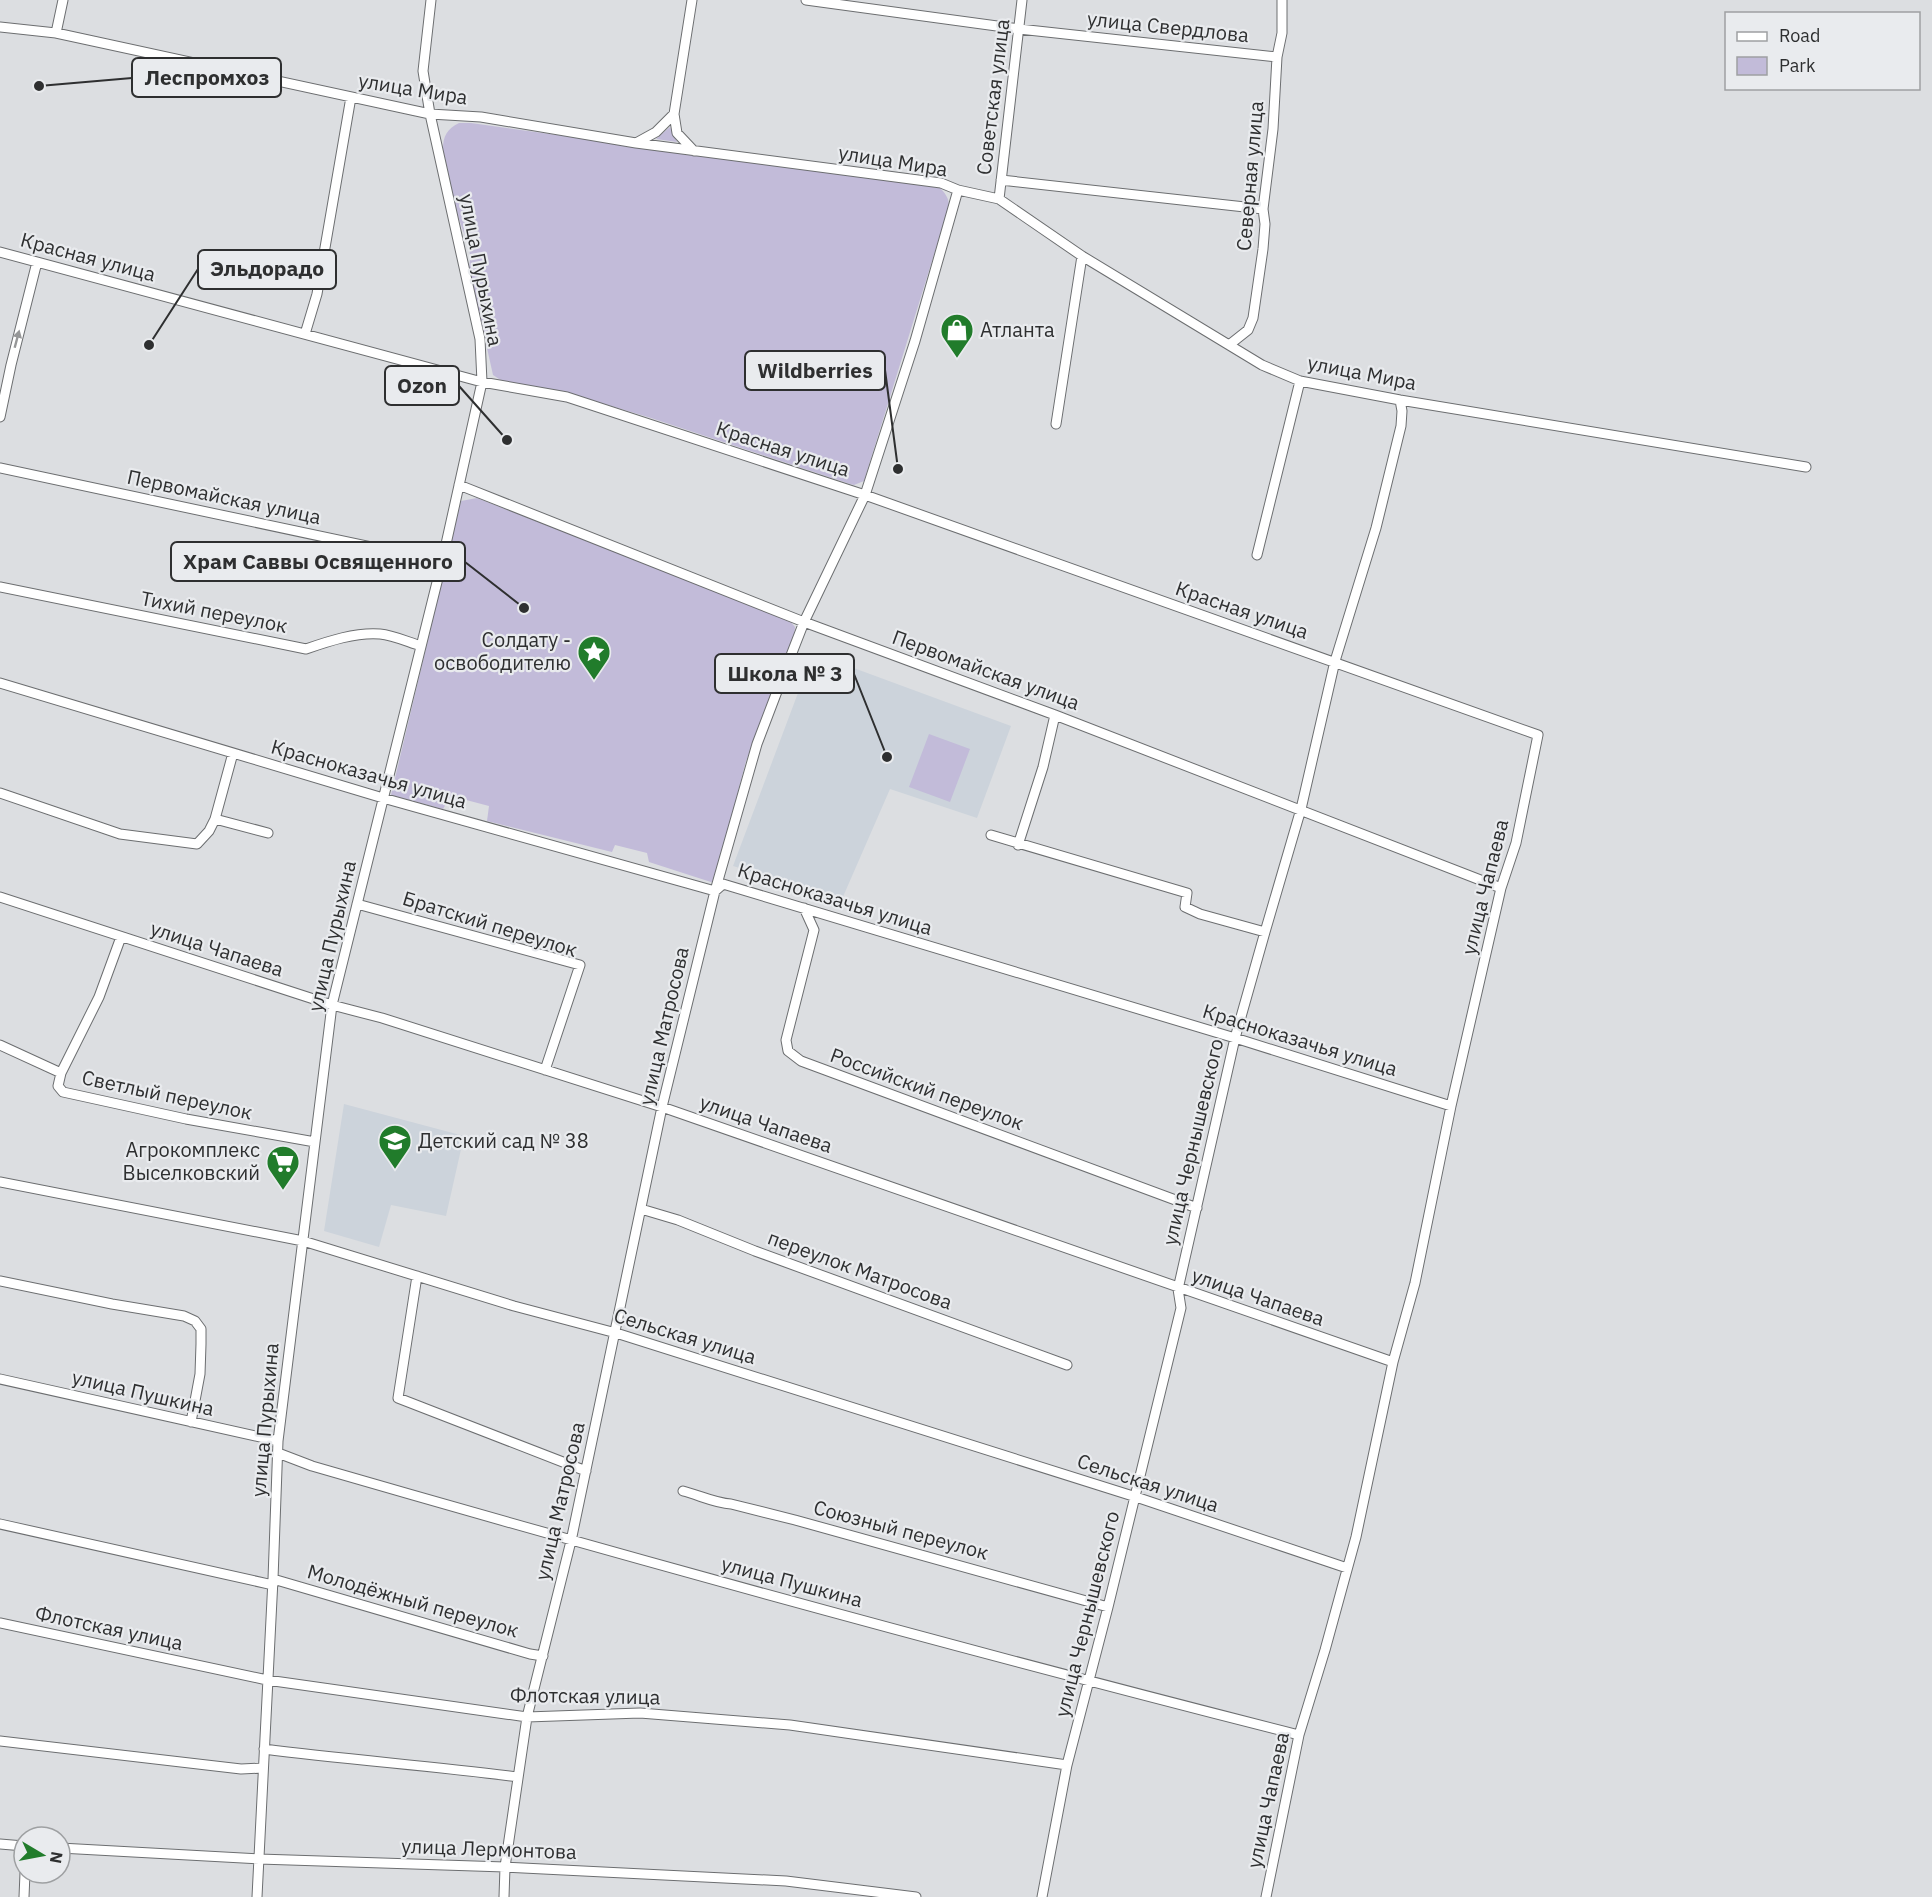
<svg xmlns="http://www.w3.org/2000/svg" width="1932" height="1897" viewBox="0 0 1932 1897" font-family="'IBM Plex Sans',sans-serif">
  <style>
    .built { fill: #ccd3db }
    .green { fill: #c2bbd9 }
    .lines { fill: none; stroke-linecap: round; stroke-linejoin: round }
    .minor-casing { stroke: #6c6e70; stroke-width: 11 }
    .minor { stroke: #fff; stroke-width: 9 }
    .oneway { fill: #969798 }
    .labels { text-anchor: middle; stroke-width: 4.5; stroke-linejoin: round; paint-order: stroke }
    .street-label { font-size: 20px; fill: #2e2f30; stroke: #e9ebee }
    .poi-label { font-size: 20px; fill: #2e2f30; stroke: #e9ebee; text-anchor: start }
    .leader { fill: none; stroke: #2e2f30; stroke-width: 2 }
    .callout-dot { fill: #2e2f30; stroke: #e9ebee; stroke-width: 2 }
    .callout { fill: #e9ebee; stroke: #2e2f30; stroke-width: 2 }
    .callout-label { font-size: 21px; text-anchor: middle; font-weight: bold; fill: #2e2f30 }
  </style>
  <rect width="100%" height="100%" fill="#dcdee1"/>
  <!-- built -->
  <path class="built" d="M 813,653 L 1011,726 L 977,818 L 890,789 L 842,899 L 733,866 Z
    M 344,1104 L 464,1136 L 446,1216 L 391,1205 L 379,1247 L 324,1231 Z"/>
  <!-- green -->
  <path class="green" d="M 459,123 L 471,123 L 940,188 C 945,193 949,198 949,206 L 864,481 L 854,485 L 850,484 L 651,418 L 568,393 L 505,383 L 493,375 L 469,267 C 473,249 465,238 460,222 C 452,199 449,173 443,149 C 443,136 447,129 459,123 Z
    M 670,127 L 677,142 L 656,139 Z
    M 477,498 L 789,620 L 795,627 L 794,637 L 746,761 L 714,883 L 649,862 L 647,853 L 615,845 L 612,852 L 487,821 L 489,806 L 451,796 L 443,809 L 391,795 L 461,501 Z
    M 929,734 L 970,749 L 950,802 L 909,787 Z"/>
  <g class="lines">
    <!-- minor casing -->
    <g class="minor-casing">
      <path id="minor" d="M 806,0 L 1019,29 L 1277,57
        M 0,27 L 56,33 L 430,114 L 481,117 L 636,143 L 941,183 L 958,190 L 999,199 L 1082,256 L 1262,365 L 1300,381 L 1400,400 L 1806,467
        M 56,33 L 63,0
        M 674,114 L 677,133 L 694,151
        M 636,143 L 656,132 L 674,114 L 692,0
        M 1001,180 L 1263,209
        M 999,199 L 1022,0
        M 0,252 L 482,382 L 567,397 L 865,495 L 1538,735 L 1516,843 L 1501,888 L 1451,1106 L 1415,1283 L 1393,1362 L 1356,1537 L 1325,1650 L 1299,1735 L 1266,1897
        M 305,334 L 317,294 L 351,97
        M 1229,345 L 1248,330 L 1253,318 L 1263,249 L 1265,224 L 1263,209 L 1273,129 L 1277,57 L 1282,33 L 1282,0
        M 0,417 L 11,365 L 37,262
        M 1056,424 L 1082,256
        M 0,468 L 442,562
        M 459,485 L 804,622 L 1055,715 L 1501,888
        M 1257,555 L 1300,381
        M 0,587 L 306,649 C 329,641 356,632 380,634 C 393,635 408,642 421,646
        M 0,683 L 383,798 L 715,891 L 723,884 L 1235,1038 L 1451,1106
        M 0,793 L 120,834 L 197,844 L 209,831 L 215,819 L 268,833
        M 215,819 L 233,753
        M 991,835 L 1187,893 L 1185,907 L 1200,914 L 1265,932
        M 1018,845 L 1043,767 L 1055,715
        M 0,897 L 332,1005 L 382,1018 L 662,1107 L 1393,1362
        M 357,904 L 580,965 L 545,1070
        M 804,908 L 814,930 L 786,1040 L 788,1051 L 801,1061 L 1197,1208
        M 0,1045 L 61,1073 L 58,1086 L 63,1092 L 186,1119 L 315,1142
        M 61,1073 L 99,997 L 121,937
        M 0,1182 L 303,1241 L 514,1306 L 616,1333 L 1136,1497 L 1347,1568
        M 641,1209 L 678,1220 L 755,1251 L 1067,1365
        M 417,1276 L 398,1398 L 586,1471
        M 0,1281 L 112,1304 L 184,1316 L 195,1321 L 201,1329 L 201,1344 L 200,1374 L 191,1422
        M 0,1379 L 278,1441
        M 278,1453 L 312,1466 C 640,1561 968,1651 1299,1735
        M 683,1491 C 699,1495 715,1503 731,1504 L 795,1520 L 1108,1607
        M 0,1524 L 273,1585
        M 273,1579 L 530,1654 L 543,1656
        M 0,1623 L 267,1680 L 527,1717 L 640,1713 L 790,1725 L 1067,1765
        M 0,1741 L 241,1769 L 263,1768
        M 264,1749 C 349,1760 434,1766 518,1777
        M 0,1844 L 24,1846
        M 60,1848 L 259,1859 L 505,1867 L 786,1881 L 916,1897
        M 24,1897 L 25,1873
        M 257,1897 L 273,1579 L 278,1441 L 332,1005 L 442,562 L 482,382 L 480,339 L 430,114 L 423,71 L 431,0
        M 504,1897 L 505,1867 L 527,1717 L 571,1541 L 662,1107 L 715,891 L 757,744 L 781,681 L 804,622 L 865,495 L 915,341 L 958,190
        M 1042,1897 L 1067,1765 L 1108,1607 L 1181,1308 L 1178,1289 L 1235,1038 L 1265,932 L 1301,809 L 1335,661 L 1376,528 L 1401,426 L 1402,411 L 1400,400"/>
    </g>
    <!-- minor -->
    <use href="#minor" class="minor"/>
  </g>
  <!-- one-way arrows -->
  <defs><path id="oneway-solid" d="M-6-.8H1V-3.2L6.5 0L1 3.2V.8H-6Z" transform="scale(1.5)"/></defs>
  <use class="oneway" href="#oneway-solid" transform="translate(17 339) rotate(-75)"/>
  <!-- icons -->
  <defs>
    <g id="shop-pin" transform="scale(1.725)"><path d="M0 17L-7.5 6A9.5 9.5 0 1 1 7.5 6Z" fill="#217c2b" stroke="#e9ebee"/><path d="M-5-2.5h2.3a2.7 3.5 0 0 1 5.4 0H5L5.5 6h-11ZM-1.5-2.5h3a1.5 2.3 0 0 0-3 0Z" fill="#fff"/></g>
    <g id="sight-pin" transform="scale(1.725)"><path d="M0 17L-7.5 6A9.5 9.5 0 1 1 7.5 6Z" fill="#217c2b" stroke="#e9ebee"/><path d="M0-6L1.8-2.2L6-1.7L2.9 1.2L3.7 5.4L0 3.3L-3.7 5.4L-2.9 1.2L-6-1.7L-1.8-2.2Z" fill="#fff"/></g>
    <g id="school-pin" transform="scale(1.725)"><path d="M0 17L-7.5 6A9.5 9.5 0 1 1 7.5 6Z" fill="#217c2b" stroke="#e9ebee"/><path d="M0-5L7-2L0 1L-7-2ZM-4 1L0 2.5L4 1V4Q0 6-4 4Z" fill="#fff"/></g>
    <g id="supermarket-pin" transform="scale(1.725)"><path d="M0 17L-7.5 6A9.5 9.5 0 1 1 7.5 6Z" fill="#217c2b" stroke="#e9ebee"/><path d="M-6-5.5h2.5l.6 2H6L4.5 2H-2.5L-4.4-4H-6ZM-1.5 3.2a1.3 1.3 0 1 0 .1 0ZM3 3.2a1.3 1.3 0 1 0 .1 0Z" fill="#fff"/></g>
  </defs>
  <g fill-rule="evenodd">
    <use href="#shop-pin" x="957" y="330"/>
    <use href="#sight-pin" x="594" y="652"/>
    <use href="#school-pin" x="395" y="1141"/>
    <use href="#supermarket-pin" x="283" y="1162"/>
  </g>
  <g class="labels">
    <!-- street labels -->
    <g class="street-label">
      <text transform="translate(1168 27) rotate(6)" y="7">улица Свердлова</text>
      <text transform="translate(413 89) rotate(9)" y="7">улица Мира</text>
      <text transform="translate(993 97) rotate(-83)" y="7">Советская улица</text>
      <text transform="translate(893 161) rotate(9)" y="7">улица Мира</text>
      <text transform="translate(1250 176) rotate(-85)" y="7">Северная улица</text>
      <text transform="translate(88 257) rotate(15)" y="7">Красная улица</text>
      <text transform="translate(481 270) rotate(79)" y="7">улица Пурыхина</text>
      <text transform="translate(1362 373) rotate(11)" y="7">улица Мира</text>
      <text transform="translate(783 449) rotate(18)" y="7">Красная улица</text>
      <text transform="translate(224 497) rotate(12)" y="7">Первомайская улица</text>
      <text transform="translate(1242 610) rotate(19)" y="7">Красная улица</text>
      <text transform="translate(214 612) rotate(11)" y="7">Тихий переулок</text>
      <text transform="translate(986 670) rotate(20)" y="7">Первомайская улица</text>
      <text transform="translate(369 774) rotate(16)" y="7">Красноказачья улица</text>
      <text transform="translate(1485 887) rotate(-76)" y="7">улица Чапаева</text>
      <text transform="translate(835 899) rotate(17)" y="7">Красноказачья улица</text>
      <text transform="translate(490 924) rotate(17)" y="7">Братский переулок</text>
      <text transform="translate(332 936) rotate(-77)" y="7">улица Пурыхина</text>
      <text transform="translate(217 949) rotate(18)" y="7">улица Чапаева</text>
      <text transform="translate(664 1026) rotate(-77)" y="7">улица Матросова</text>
      <text transform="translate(1300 1040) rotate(17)" y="7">Красноказачья улица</text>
      <text transform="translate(927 1089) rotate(20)" y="7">Российский переулок</text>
      <text transform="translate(167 1095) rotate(12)" y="7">Светлый переулок</text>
      <text transform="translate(766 1124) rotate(19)" y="7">улица Чапаева</text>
      <text transform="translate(1193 1142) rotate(-77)" y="7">улица Чернышевского</text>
      <text transform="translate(860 1270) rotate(20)" y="7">переулок Матросова</text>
      <text transform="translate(1258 1297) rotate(19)" y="7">улица Чапаева</text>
      <text transform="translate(685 1336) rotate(17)" y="7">Сельская улица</text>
      <text transform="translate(143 1393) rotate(13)" y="7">улица Пушкина</text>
      <text transform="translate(265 1420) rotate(-85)" y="7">улица Пурыхина</text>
      <text transform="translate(1148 1483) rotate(18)" y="7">Сельская улица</text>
      <text transform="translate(560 1501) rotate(-77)" y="7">улица Матросова</text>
      <text transform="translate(901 1530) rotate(15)" y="7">Союзный переулок</text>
      <text transform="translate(792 1582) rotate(15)" y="7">улица Пушкина</text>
      <text transform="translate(413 1601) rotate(16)" y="7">Молодёжный переулок</text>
      <text transform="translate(1087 1614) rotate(-76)" y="7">улица Чернышевского</text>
      <text transform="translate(109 1628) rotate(12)" y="7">Флотская улица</text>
      <text transform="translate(585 1696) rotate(1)" y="7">Флотская улица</text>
      <text transform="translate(1268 1800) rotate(-78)" y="7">улица Чапаева</text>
      <text transform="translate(489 1849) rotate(2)" y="7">улица Лермонтова</text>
    </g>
    <!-- poi labels -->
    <g class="poi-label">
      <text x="980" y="337">Атланта</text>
      <text x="571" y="647" text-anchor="end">Солдату -<tspan x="571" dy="23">освободителю</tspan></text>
      <text x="418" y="1148">Детский сад № 38</text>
      <text x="260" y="1157" text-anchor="end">Агрокомплекс<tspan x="260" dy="23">Выселковский</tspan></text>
    </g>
  </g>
  <!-- callouts -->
  <path class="leader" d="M39 86L132 78M149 345L198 269M898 469L885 370M507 440L459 386M524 608L465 562M887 757L854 674"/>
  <g class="callout-dot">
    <circle cx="39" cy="86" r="6"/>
    <circle cx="149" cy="345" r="6"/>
    <circle cx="898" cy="469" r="6"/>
    <circle cx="507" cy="440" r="6"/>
    <circle cx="524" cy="608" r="6"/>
    <circle cx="887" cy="757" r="6"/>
  </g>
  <g class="callout">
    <rect x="132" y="58" width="149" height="39" rx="6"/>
    <rect x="198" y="250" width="138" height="39" rx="6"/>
    <rect x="745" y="351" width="140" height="39" rx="6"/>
    <rect x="385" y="366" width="74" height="39" rx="6"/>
    <rect x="171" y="542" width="294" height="39" rx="6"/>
    <rect x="715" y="654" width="139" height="39" rx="6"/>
  </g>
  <g class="callout-label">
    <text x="207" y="85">Леспромхоз</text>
    <text x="267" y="276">Эльдорадо</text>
    <text x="815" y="378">Wildberries</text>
    <text x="422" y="393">Ozon</text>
    <text x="318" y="569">Храм Саввы Освященного</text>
    <text x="785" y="681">Школа № 3</text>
  </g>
  <!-- legend -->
  <rect x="1725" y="12" width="195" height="78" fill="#e9ebee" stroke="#9ea0a2" stroke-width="1.5"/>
  <rect x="1737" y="32" width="30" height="9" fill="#ffffff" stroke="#9ea0a2" stroke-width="1.5"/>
  <text x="1779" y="42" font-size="18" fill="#2e2f30">Road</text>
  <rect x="1737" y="57" width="30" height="18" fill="#c2bbd9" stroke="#9ea0a2" stroke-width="1.5"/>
  <text x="1779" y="72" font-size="18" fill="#2e2f30">Park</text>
  <!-- north arrow -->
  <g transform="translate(42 1855) rotate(100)"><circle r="28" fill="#e9ebee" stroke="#9ea0a2" stroke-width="1.5"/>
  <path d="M0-4.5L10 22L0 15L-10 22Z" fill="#217c2b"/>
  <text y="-9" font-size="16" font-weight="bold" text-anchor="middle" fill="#2e2f30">N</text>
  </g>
</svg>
